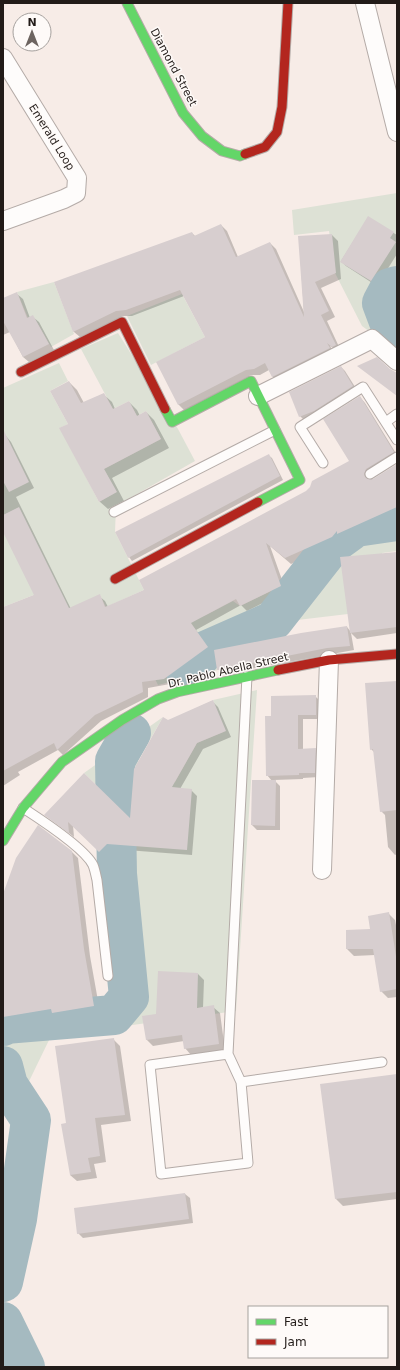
<svg xmlns="http://www.w3.org/2000/svg" width="400" height="1370" viewBox="0 0 400 1370" font-family="'DejaVu Sans',sans-serif">
  <style>
    .green { fill: #dde1d5 }
    .shadow { fill: #0003 }
    .lines { fill: none; stroke-linecap: round; stroke-linejoin: round }
    .river { stroke: #a5bac0; stroke-width: 40 }
    .building { fill: #d7cecf }
    .lane-casing { stroke: #b4aba7; stroke-width: 11 }
    .street-casing { stroke: #b4aba7; stroke-width: 20 }
    .fast-casing { stroke: #b4aba7; stroke-width: 11 }
    .jam-casing { stroke: #b4aba7; stroke-width: 11 }
    .lane { stroke: #fefcfb; stroke-width: 9 }
    .street { stroke: #fefcfb; stroke-width: 18 }
    .fast { stroke: #63d668; stroke-width: 9 }
    .jam { stroke: #b3261e; stroke-width: 9 }
    .labels { text-anchor: middle; stroke-width: 3; stroke-linejoin: round; paint-order: stroke }
    .street-label { font-size: 11px; fill: #221b18; stroke: #fefaf8 }
  </style>
  <rect width="100%" height="100%" fill="#f7ece7"/>
  <!-- green -->
  <path class="green" d="M 397,193 L 397,294 L 395,295 L 397,301 L 397,352 L 362,326 L 335,273 L 329,231 L 294,235 L 292,210 Z
    M 54,282 L 74,334 L 51,347 L 33,316 L 28,318 L 17,292 Z
    M 182,294 L 205,337 L 151,365 L 127,316 Z
    M 118,333 L 178,429 L 195,461 L 116,506 L 115,532 L 144,590 L 106,607 L 100,595 L 53,616 L 39,593 L 3,607 L 3,388 L 59,363 L 68,381 L 50,391 L 68,424 L 60,428 L 99,502 L 116,492 L 104,469 L 161,439 L 146,411 L 137,416 L 129,401 L 113,409 L 81,349 Z
    M 397,508 L 397,551 L 382,553 L 386,576 L 348,614 L 289,621 L 275,638 L 214,650 L 218,670 L 158,685 L 144,657 L 186,622 L 206,615 L 233,601 L 240,606 L 300,577 L 329,539 Z
    M 257,690 L 236,1011 L 51,1036 L 17,1106 L 3,1095 L 3,1017 L 94,1006 L 120,985 L 113,838 L 113,801 L 84,773 L 163,717 L 138,761 L 175,782 L 197,743 L 223,732 L 213,700 Z"/>
  <!-- shadow -->
  <path class="shadow" d="M 368,218 L 397,235 L 397,254 L 377,286 L 346,266 L 341,261 Z
    M 221,225 L 227,231 L 238,257 L 270,243 L 276,249 L 304,312 L 299,237 L 332,235 L 338,241 L 341,279 L 321,288 L 335,317 L 327,321 L 341,351 L 339,352 L 330,346 L 335,354 L 279,383 L 273,377 L 269,370 L 260,375 L 251,375 L 184,410 L 178,404 L 206,337 L 184,296 L 132,316 L 123,316 L 80,337 L 74,332 L 55,283 L 192,233 L 196,237 Z
    M 17,294 L 23,299 L 30,318 L 33,317 L 39,322 L 54,350 L 29,362 L 23,357 L 10,332 L 3,335 L 3,299 Z
    M 341,367 L 345,371 L 357,390 L 304,420 L 300,416 Z
    M 69,382 L 77,390 L 84,403 L 103,394 L 112,402 L 115,409 L 129,402 L 137,410 L 140,416 L 146,412 L 154,420 L 169,448 L 112,478 L 124,501 L 108,509 L 99,501 L 69,424 Z
    M 360,397 L 365,403 L 397,455 L 372,475 L 369,481 L 373,480 L 397,465 L 397,516 L 344,540 L 342,538 L 338,542 L 291,564 L 270,546 L 286,591 L 247,611 L 241,605 L 196,630 L 213,653 L 170,684 L 148,688 L 148,697 L 101,721 L 63,755 L 58,750 L 18,772 L 20,775 L 3,786 L 3,608 L 35,595 L 3,530 L 3,437 L 6,436 L 11,442 L 34,488 L 16,497 L 71,609 L 99,596 L 105,601 L 108,607 L 145,590 L 306,492 L 351,462 Z
    M 268,455 L 272,458 L 283,480 L 132,561 L 129,557 Z
    M 397,553 L 397,633 L 357,639 L 351,633 L 354,650 L 223,674 L 218,669 L 347,627 L 351,632 Z
    M 397,682 L 397,854 L 395,855 L 388,847 L 385,815 L 381,811 L 375,753 L 371,749 Z
    M 315,696 L 320,701 L 320,719 L 303,719 L 303,749 L 315,749 L 320,754 L 319,777 L 303,778 L 303,779 L 274,780 L 280,786 L 280,830 L 257,830 L 252,825 L 272,781 L 267,775 L 272,717 Z
    M 212,701 L 218,707 L 231,737 L 203,749 L 180,789 L 191,790 L 197,796 L 192,855 L 113,849 L 105,857 L 73,825 L 74,837 L 46,815 L 131,820 L 168,721 Z
    M 71,851 L 78,858 L 90,956 L 100,1012 L 59,1019 L 56,1016 L 3,1024 L 3,897 Z
    M 388,913 L 395,920 L 397,930 L 397,997 L 388,998 L 381,991 L 375,955 L 354,956 L 347,949 L 371,930 Z
    M 198,974 L 204,980 L 203,1008 L 213,1007 L 220,1013 L 225,1050 L 191,1055 L 185,1048 L 184,1041 L 153,1046 L 146,1039 L 157,1015 Z
    M 113,1039 L 120,1046 L 131,1121 L 101,1125 L 106,1162 L 94,1164 L 97,1178 L 77,1181 L 70,1175 Z
    M 397,1075 L 397,1199 L 343,1206 L 336,1199 Z
    M 185,1194 L 190,1198 L 193,1223 L 83,1238 L 78,1233 Z"/>
  <g class="lines">
    <!-- river -->
    <path class="river" d="M 397,286 L 390,288 L 382,303 L 391,327 L 397,334
      M 186,672 L 205,651 L 273,621 L 334,543 L 356,527 L 397,521
      M 3,1026 L 5,1024 L 114,1015 L 129,997 L 117,874 L 115,761 L 131,733
      M 3,1066 L 8,1085 L 31,1120 L 17,1219 L 3,1282
      M 3,1322 L 25,1367"/>
  </g>
  <!-- building -->
  <path class="building" d="M 368,216 L 394,232 L 390,238 L 396,242 L 371,281 L 340,262 Z
    M 221,224 L 236,257 L 270,242 L 304,317 L 298,236 L 332,234 L 336,273 L 315,282 L 329,311 L 321,315 L 336,345 L 332,347 L 327,343 L 330,348 L 272,377 L 265,363 L 254,369 L 246,370 L 178,405 L 156,362 L 205,337 L 180,290 L 126,310 L 116,311 L 73,332 L 54,282 L 192,232 L 194,236 Z
    M 17,292 L 27,318 L 33,315 L 49,344 L 23,357 L 3,321 L 3,298 Z
    M 377,357 L 390,369 L 397,373 L 397,396 L 357,366 Z
    M 341,366 L 353,386 L 314,411 L 299,417 L 289,392 Z
    M 69,381 L 81,403 L 104,393 L 113,409 L 129,401 L 137,416 L 146,411 L 161,439 L 104,469 L 117,492 L 99,502 L 59,428 L 68,424 L 50,391 Z
    M 360,396 L 394,452 L 366,469 L 364,474 L 365,477 L 368,479 L 373,479 L 397,464 L 397,507 L 337,534 L 337,531 L 332,537 L 285,558 L 266,543 L 281,586 L 240,606 L 236,599 L 191,623 L 208,647 L 164,679 L 142,682 L 143,692 L 95,715 L 57,750 L 54,743 L 3,771 L 3,607 L 34,595 L 3,532 L 3,515 L 19,507 L 69,608 L 100,594 L 105,607 L 144,590 L 139,580 L 306,491 L 310,487 L 312,481 L 349,461 L 323,419 Z
    M 3,429 L 29,482 L 9,492 L 3,481 Z
    M 269,454 L 280,476 L 128,558 L 115,532 Z
    M 397,552 L 397,627 L 350,633 L 340,557 Z
    M 347,626 L 350,646 L 327,648 L 217,670 L 214,650 L 301,633 Z
    M 397,681 L 397,810 L 380,812 L 373,749 L 370,750 L 365,683 Z
    M 316,695 L 316,715 L 298,715 L 298,749 L 316,748 L 315,773 L 299,773 L 299,775 L 266,776 L 265,716 L 271,716 L 271,696 Z
    M 213,700 L 226,731 L 197,743 L 172,787 L 192,789 L 187,850 L 107,844 L 99,852 L 68,822 L 69,833 L 44,815 L 84,773 L 130,818 L 134,769 L 163,717 L 168,720 Z
    M 252,780 L 276,780 L 275,826 L 251,825 Z
    M 38,825 L 72,851 L 84,949 L 94,1006 L 52,1013 L 51,1009 L 3,1017 L 3,894 L 16,858 Z
    M 389,912 L 397,963 L 397,989 L 380,992 L 373,949 L 346,949 L 346,930 L 370,929 L 368,916 Z
    M 158,971 L 198,973 L 197,1008 L 214,1005 L 219,1044 L 184,1049 L 182,1035 L 146,1040 L 142,1016 L 156,1014 Z
    M 114,1038 L 125,1115 L 95,1118 L 100,1156 L 88,1158 L 91,1172 L 70,1175 L 61,1124 L 66,1123 L 55,1046 Z
    M 397,1074 L 397,1192 L 335,1199 L 320,1084 Z
    M 185,1193 L 189,1219 L 77,1234 L 74,1208 Z"/>
  <g class="lines">
    <!-- lane casing -->
    <g class="lane-casing">
      <path id="lane" d="M 386,422 L 397,414
        M 323,463 L 300,427 L 363,387 L 397,440
        M 370,474 L 397,457
        M 114,512 L 275,430
        M 23,808 C 40,819 85,849 93,865 C 95,870 96,876 97,880 L 108,976
        M 228,1054 L 150,1065 L 161,1174 L 248,1163 L 241,1082 L 228,1054 L 247,676
        M 241,1082 L 382,1062"/>
    </g>
    <!-- street casing -->
    <g class="street-casing">
      <path id="street" d="M 365,3 L 397,132
        M 3,58 L 77,178 L 76,193 L 64,199 L 3,221
        M 258,396 L 372,339 L 397,361
        M 322,870 L 329,660"/>
    </g>
    <!-- fast casing -->
    <g class="fast-casing">
      <path id="fast" d="M 127,3 L 183,113 L 202,136 L 222,151 L 240,156 L 245,154
        M 165,409 L 172,422 L 251,381 L 300,480 L 258,502
        M 3,841 L 23,808 L 62,762 L 122,720 L 158,699 L 177,692 L 278,670"/>
    </g>
    <!-- jam casing -->
    <g class="jam-casing">
      <path id="jam" d="M 245,154 L 265,147 L 277,132 L 282,107 L 288,3
        M 21,372 L 122,322 L 165,409
        M 115,579 L 258,502
        M 278,670 L 329,660 L 397,654"/>
    </g>
    <!-- lane -->
    <use href="#lane" class="lane"/>
    <!-- street -->
    <use href="#street" class="street"/>
    <!-- fast -->
    <use href="#fast" class="fast"/>
    <!-- jam -->
    <use href="#jam" class="jam"/>
  </g>
  <g class="labels">
    <!-- street labels -->
    <g class="street-label">
      <text transform="translate(174 67) rotate(62)" y="4">Diamond Street</text>
      <text transform="translate(52 137) rotate(58)" y="4">Emerald Loop</text>
      <text transform="translate(228 670) rotate(-13)" y="4">Dr. Pablo Abella Street</text>
    </g>
  </g>
  <!-- border -->
  <rect width="400" height="1370" fill="none" stroke="#221b18" stroke-width="8"/>
  <!-- legend -->
  <rect x="248" y="1306" width="140" height="52" fill="#fefaf8" stroke="#a6a19e"/>
  <rect x="256" y="1319" width="20" height="6" fill="#63d668" stroke="#a6a19e"/>
  <text x="284" y="1326" font-size="12" fill="#221b18">Fast</text>
  <rect x="256" y="1339" width="20" height="6" fill="#b3261e" stroke="#a6a19e"/>
  <text x="284" y="1346" font-size="12" fill="#221b18">Jam</text>
  <!-- north arrow -->
  <g transform="translate(32 32)"><circle r="19" fill="#fefaf8" stroke="#a6a19e"/>
  <path d="M0-3L7 15L0 10L-7 15Z" fill="#6d6460"/>
  <text y="-6" font-size="11" font-weight="bold" text-anchor="middle" fill="#221b18">N</text>
  </g>
</svg>
